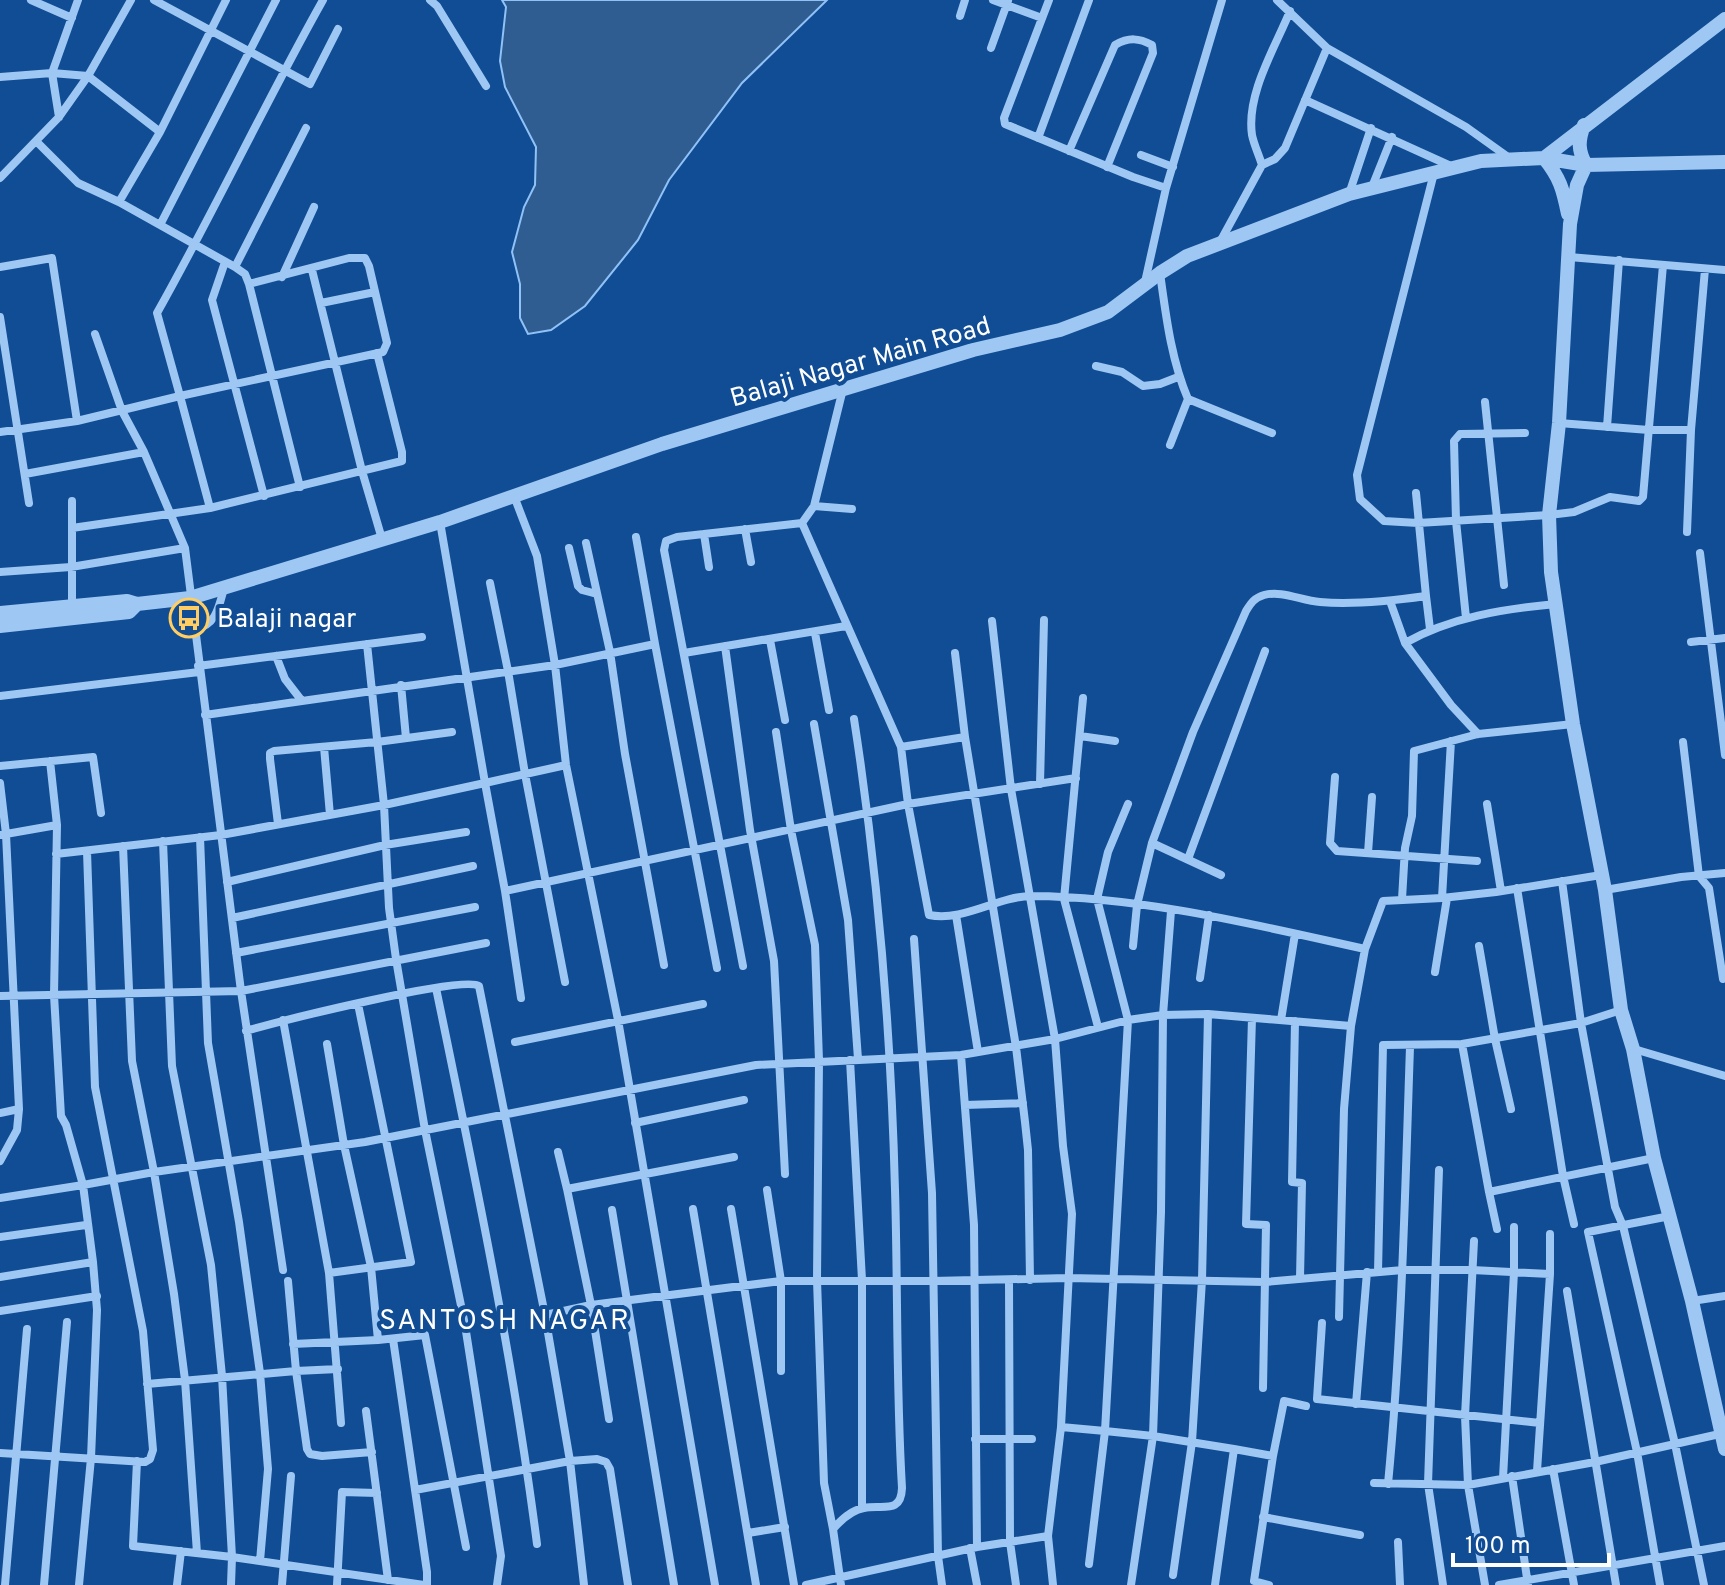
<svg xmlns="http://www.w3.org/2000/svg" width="1725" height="1585" viewBox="0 0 1725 1585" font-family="Overpass,sans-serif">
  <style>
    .water { fill: #305d91; stroke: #90c2f7; stroke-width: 2 }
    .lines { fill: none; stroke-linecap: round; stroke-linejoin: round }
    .minor { stroke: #9ec7f3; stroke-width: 8 }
    .tertiary { stroke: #9ec7f3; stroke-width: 14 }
    .labels { text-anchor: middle; stroke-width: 8; stroke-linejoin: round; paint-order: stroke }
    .street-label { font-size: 26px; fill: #fff; stroke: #104d94 }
    .poi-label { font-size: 26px; fill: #fff; stroke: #104d94; text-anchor: start }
    .neighbourhood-label { font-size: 28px; letter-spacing: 2px; fill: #fff; stroke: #104d94 }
  </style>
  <rect width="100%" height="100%" fill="#104d94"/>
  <!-- water -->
  <path class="water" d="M 502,0 L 827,0 L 742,83 L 669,180 L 638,240 L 585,306 L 551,330 L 528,334 L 520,318 L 520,284 L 512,252 L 524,207 L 535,185 L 536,147 L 505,87 L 500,61 L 506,7 Z"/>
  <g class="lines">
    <!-- minor -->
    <path class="minor" d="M 31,0 L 72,18
      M 154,0 L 310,84 L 338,29
      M 430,0 L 437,6 L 486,86
      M 993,0 L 1042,18
      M 1049,0 L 1004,118 L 1005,124 L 1133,177 L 1166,188
      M 1277,0 L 1327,48 L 1466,127 L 1508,157
      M 960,16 L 965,0
      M 991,48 L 1008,1
      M 0,77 L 52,73 L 88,76 L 160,132
      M 1305,100 L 1453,167
      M 59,117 L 52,73 L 78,0
      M 1038,138 L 1089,0
      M 37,142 L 78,183 L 119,202 L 235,267 L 245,274 L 249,284 L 349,258 L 365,258 L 369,266 L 387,343 L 383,352 L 180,396 L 157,313 C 215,210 265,103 323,0
      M 1069,151 L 1115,45 C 1129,37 1139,38 1152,45 L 1153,53 L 1107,167
      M 1141,155 L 1173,167
      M 1262,165 C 1259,155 1254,145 1252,135 C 1246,94 1275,48 1290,11
      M 1434,173 L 1357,475 L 1360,499 L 1384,521 L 1418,523 L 1549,515 L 1574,512 L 1610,497 L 1639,501 L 1643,497 L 1663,265
      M 0,178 L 59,117 L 88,76 L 131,0
      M 1372,187 L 1392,137
      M 1349,194 L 1371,128
      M 119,202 L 160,132 L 226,0
      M 160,225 L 276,0
      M 1220,242 L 1262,165 L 1275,159 L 1285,148 L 1327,48
      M 1569,257 L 1725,270
      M 225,262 L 212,300 L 264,496
      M 0,267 L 52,258 L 77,421
      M 235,267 L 306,128
      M 312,270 L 362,471 L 382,539
      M 1160,273 C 1166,316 1171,359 1188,399 L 1272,433
      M 282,277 L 314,207
      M 1145,282 L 1166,188 L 1222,0
      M 249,284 L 300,487
      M 321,303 L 375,292
      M 0,317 L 29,503
      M 95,334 L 122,411 L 144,452 L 185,548 L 241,991 L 283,1270
      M 1096,366 L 1122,372 L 1143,386 L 1160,384 L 1178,377
      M 1485,402 L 1504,585
      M 1559,423 L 1649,430 L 1691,430
      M 1607,427 L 1619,260
      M 0,432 L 77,421 L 180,396 L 210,508 L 72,528
      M 1170,445 L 1188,399
      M 25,474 L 144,452
      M 514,496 L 537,556 L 555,665 L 566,765 L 618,1020 L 715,1585
      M 72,501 L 72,605
      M 814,506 L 852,509
      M 210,508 L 402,461 L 402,452 L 377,353
      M 440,522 L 485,783 L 566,765
      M 802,523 L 814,506 L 843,389
      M 745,529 L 751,562
      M 1687,532 L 1691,430 L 1705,269
      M 704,534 L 709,567
      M 586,543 L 610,652 L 625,754 L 664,965
      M 569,548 L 578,586 L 582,590 L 597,594
      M 1700,553 L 1725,755
      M 0,572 L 71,567 L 185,548
      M 490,583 L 508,671 L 525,774 L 565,982
      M 1426,596 L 1430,629
      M 1390,601 L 1405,643 L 1451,705 L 1478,734
      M 1466,618 L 1456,521 L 1454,441 L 1460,434 L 1525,433
      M 194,629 C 216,626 219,607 224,588
      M 815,633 L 829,710
      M 770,640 L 785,720
      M 1691,642 L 1725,638
      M 1405,643 C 1451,617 1503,609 1556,604
      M 367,644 L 384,805 L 389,908 L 396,959 L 425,1130 L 465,1325 L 501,1556 L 497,1585
      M 655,644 L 717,968
      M 725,646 L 750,830 L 774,961 L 785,1174
      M 684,653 L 846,626
      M 955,653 L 965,737
      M 276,656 L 285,679 L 302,701 L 555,665 L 655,644 L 636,537
      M 198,666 L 422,637
      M 401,685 L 406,738
      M 0,696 L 199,672
      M 1083,698 L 1064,899 L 1098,1027
      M 205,715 L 302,701
      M 814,724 L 848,920 L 858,1059
      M 776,732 L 791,830 L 815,945 L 819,1061 L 817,1280 L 824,1483 L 833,1529
      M 1080,736 L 1115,741
      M 1683,742 L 1699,876 L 1709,888 L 1723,979
      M 324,747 L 330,815
      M 901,747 L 965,737 L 1016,1047 L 1025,1122 L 1028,1150 L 1030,1280
      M 50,761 L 57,825 L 54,995 L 61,1116 L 66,1125 L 83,1185 L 154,1172 L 365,1142 L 756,1065 L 961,1055 L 1055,1039 L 1128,1020 L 1163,1015 L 1171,911
      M 0,766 L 93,757 L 101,813
      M 1335,777 L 1330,843 L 1337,851 L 1477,861
      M 0,783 L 6,834 L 19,1109 L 17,1130 L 0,1161
      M 1040,784 L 1044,620
      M 1128,804 L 1108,852 L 1097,899 L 1128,1020 L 1105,1431 L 1153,1436 L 1234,1449 L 1215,1585
      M 1487,804 L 1501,891
      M 278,824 L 270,759 L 270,753 L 274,751 L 377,742 L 452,732
      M 0,835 L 57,825
      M 200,837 L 208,1043 L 239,1222 L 260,1373 L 268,1469 L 260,1561
      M 163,841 L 172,1066 L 211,1265 L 222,1376 L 232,1557 L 231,1585
      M 1152,843 L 1221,875
      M 123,846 L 132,1061 L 154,1172 L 174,1294 L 185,1380 L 197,1553
      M 1368,853 L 1372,797
      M 56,854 L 221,835 L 384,805 L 485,783 L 505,891 L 908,804 L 1076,778
      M 1188,859 L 1265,651
      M 1562,881 L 1581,1023 L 1615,1207 L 1623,1226 L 1675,1444 L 1704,1585
      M 227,882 L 385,845 L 466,832
      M 1517,888 L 1563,1176 L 1574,1224
      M 1605,890 L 1681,877 L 1725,873
      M 505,891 L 521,998
      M 1442,898 L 1451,741
      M 1402,899 L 1405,848 L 1412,816 L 1414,751 L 1478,734 L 1573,724
      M 956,915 L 978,1052
      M 232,918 L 473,866
      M 914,939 L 932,1193 L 938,1556 L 942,1585
      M 1133,946 L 1137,905 L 1152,843 L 1193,732 L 1246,611 C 1251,603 1254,598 1264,595 C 1282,590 1302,601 1320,602 C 1355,605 1391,601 1426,596 L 1416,493
      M 1479,946 L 1495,1039 L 1511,1109
      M 236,953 L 475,907
      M 743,966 L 664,550 L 666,541 L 677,537 L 802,523 L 901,747 L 908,804 L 929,915 C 964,922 998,896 1032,896 C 1144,897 1256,925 1365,949 L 1383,901 L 1442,898 L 1496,892 L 1601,875
      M 1435,972 L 1447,898
      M 1200,978 L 1209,915
      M 436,988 C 474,1172 513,1357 537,1544
      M 0,996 L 241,991 L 486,943
      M 1621,1010 L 1581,1023 L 1462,1044 L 1489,1192 L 1654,1158
      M 1252,1018 L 1246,1224 L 1266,1225 L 1263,1388
      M 283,1020 L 329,1273 L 341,1423
      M 1281,1020 L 1295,934
      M 1295,1021 L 1292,1182 L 1302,1183 L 1300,1278
      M 246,1031 C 277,1022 462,975 479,986 L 545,1315 L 570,1461 L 584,1585
      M 515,1042 L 703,1004
      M 327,1044 L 344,1145 L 371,1267 L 378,1340
      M 1634,1049 L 1725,1076
      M 961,1055 L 974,1225 L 977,1547
      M 850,1060 L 862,1280 L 862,1508
      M 965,1105 L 1023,1103
      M 0,1113 L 19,1109
      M 635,1123 L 744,1100
      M 558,1152 L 567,1189
      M 1439,1170 L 1428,1484 L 1443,1585
      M 767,1190 L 781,1281 L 781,1371
      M 1489,1192 L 1497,1229
      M 0,1198 L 83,1185 L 93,1262
      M 693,1209 L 756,1585
      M 731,1209 L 794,1585
      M 612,1210 L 674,1585
      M 0,1237 L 86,1225
      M 1474,1241 L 1465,1416 L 1468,1485 L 1485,1585
      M 1378,1272 L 1383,1045 L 1462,1044
      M 329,1273 L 411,1262 L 358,1004
      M 0,1277 L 93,1262 L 97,1310 L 91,1458 L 79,1585
      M 1009,1280 L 1010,1542 L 1016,1585
      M 1567,1291 L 1616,1585
      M 1692,1301 L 1725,1296
      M 0,1311 L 97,1296
      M 545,1315 L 591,1305 L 781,1281 L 932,1281 L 1068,1278 L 1265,1282 L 1403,1270 L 1472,1270 L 1550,1274
      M 1339,1317 L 1344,1109 L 1351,1026
      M 1322,1323 L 1317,1399 L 1540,1423
      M 393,1339 L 427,1572 L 427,1585
      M 293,1344 L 378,1340 L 425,1335 L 466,1547
      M 338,1369 L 296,1371 L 307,1449 L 310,1454 L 322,1456 L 372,1452
      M 147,1384 L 296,1371 L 288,1281
      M 1356,1404 L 1367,1272
      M 366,1411 L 388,1580
      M 609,1419 L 591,1305 L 567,1189 L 734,1157
      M 1061,1427 L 1105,1431 L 1089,1564
      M 975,1439 L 1032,1439
      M 1234,1449 L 1273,1456
      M 0,1453 L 145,1462 L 150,1459 L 153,1450 L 143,1331 L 95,1087 L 87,851
      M 137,1461 L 133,1546 L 232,1557 L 424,1585
      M 1553,1469 L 1574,1585
      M 1537,1471 L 1550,1274 L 1550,1234
      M 1512,1476 L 1528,1585
      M 1503,1478 L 1514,1272 L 1514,1227
      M 1374,1483 L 1468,1485 L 1595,1462 L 1724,1433
      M 1388,1484 C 1402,1338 1405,1193 1410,1047
      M 415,1490 L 570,1461 L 597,1459 L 606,1462 L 610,1469 L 628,1585
      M 1263,1517 L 1360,1535
      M 748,1533 L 785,1527
      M 1048,1536 L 1053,1585
      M 1398,1542 L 1400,1585
      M 970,1548 L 977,1585
      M 1173,1575 L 1192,1442 L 1202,1280 L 1208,1014
      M 5,1585 L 27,1329
      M 44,1585 L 67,1322
      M 177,1585 L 181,1551
      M 282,1585 L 291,1476
      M 337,1585 L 342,1492 L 377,1493
      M 806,1585 L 977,1547 L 1048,1536 L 1061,1427 L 1072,1214 L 1063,1146 L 1055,1039 L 1011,789 L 992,621
      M 841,1585 L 833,1529 C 841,1520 851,1510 864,1508 C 882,1504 901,1515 902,1488 C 896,1388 898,1290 895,1190 C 891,1033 878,874 854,719
      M 1131,1585 L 1153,1436 L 1161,1212 L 1163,1015 L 1208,1014 L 1351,1026 L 1365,949
      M 1269,1585 L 1254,1581 L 1273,1456 L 1284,1401 L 1306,1406
      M 1499,1585 L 1725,1546
      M 1660,1585 L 1637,1452 L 1588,1232 L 1670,1216"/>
    <!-- tertiary -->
    <path class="tertiary" d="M 1584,125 C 1578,141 1578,151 1586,165 L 1577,185 L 1570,224 L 1559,423 L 1549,515 L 1551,572 L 1573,724 L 1605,890 L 1621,1010 L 1633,1049 L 1654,1158 L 1692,1301 L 1725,1449
      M 1568,214 C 1563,189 1560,178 1544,158 L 1725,19
      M 0,613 L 127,601 L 137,604
      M 0,626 L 129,612 L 137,604 L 190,598 L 440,522 L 662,444 L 973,350 L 1060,330 L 1108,312 L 1160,273 L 1187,256 L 1349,194 L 1481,161 L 1544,158 L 1586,165 L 1725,162"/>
  </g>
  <!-- icons -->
  <defs>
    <g id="bus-ring" transform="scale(2)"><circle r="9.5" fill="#104d94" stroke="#ffcd61" stroke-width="1.5"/><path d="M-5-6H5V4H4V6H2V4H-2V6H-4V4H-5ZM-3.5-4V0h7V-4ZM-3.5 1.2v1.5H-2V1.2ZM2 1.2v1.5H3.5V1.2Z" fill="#ffcd61"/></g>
  </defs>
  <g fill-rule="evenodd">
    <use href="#bus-ring" x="189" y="618"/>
  </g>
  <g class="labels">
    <!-- street labels -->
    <g class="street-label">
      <text transform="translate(860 361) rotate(-16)" y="9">Balaji Nagar Main Road</text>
    </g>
    <!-- poi labels -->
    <g class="poi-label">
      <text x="217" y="627">Balaji nagar</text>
    </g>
    <!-- neighbourhood labels -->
    <g class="neighbourhood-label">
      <text x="505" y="1329">SANTOSH NAGAR</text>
    </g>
  </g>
  <!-- scale -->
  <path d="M1453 1553v12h156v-12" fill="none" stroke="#ffffff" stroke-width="4"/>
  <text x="1465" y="1553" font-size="24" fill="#ffffff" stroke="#104d94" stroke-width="6" paint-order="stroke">100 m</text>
</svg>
